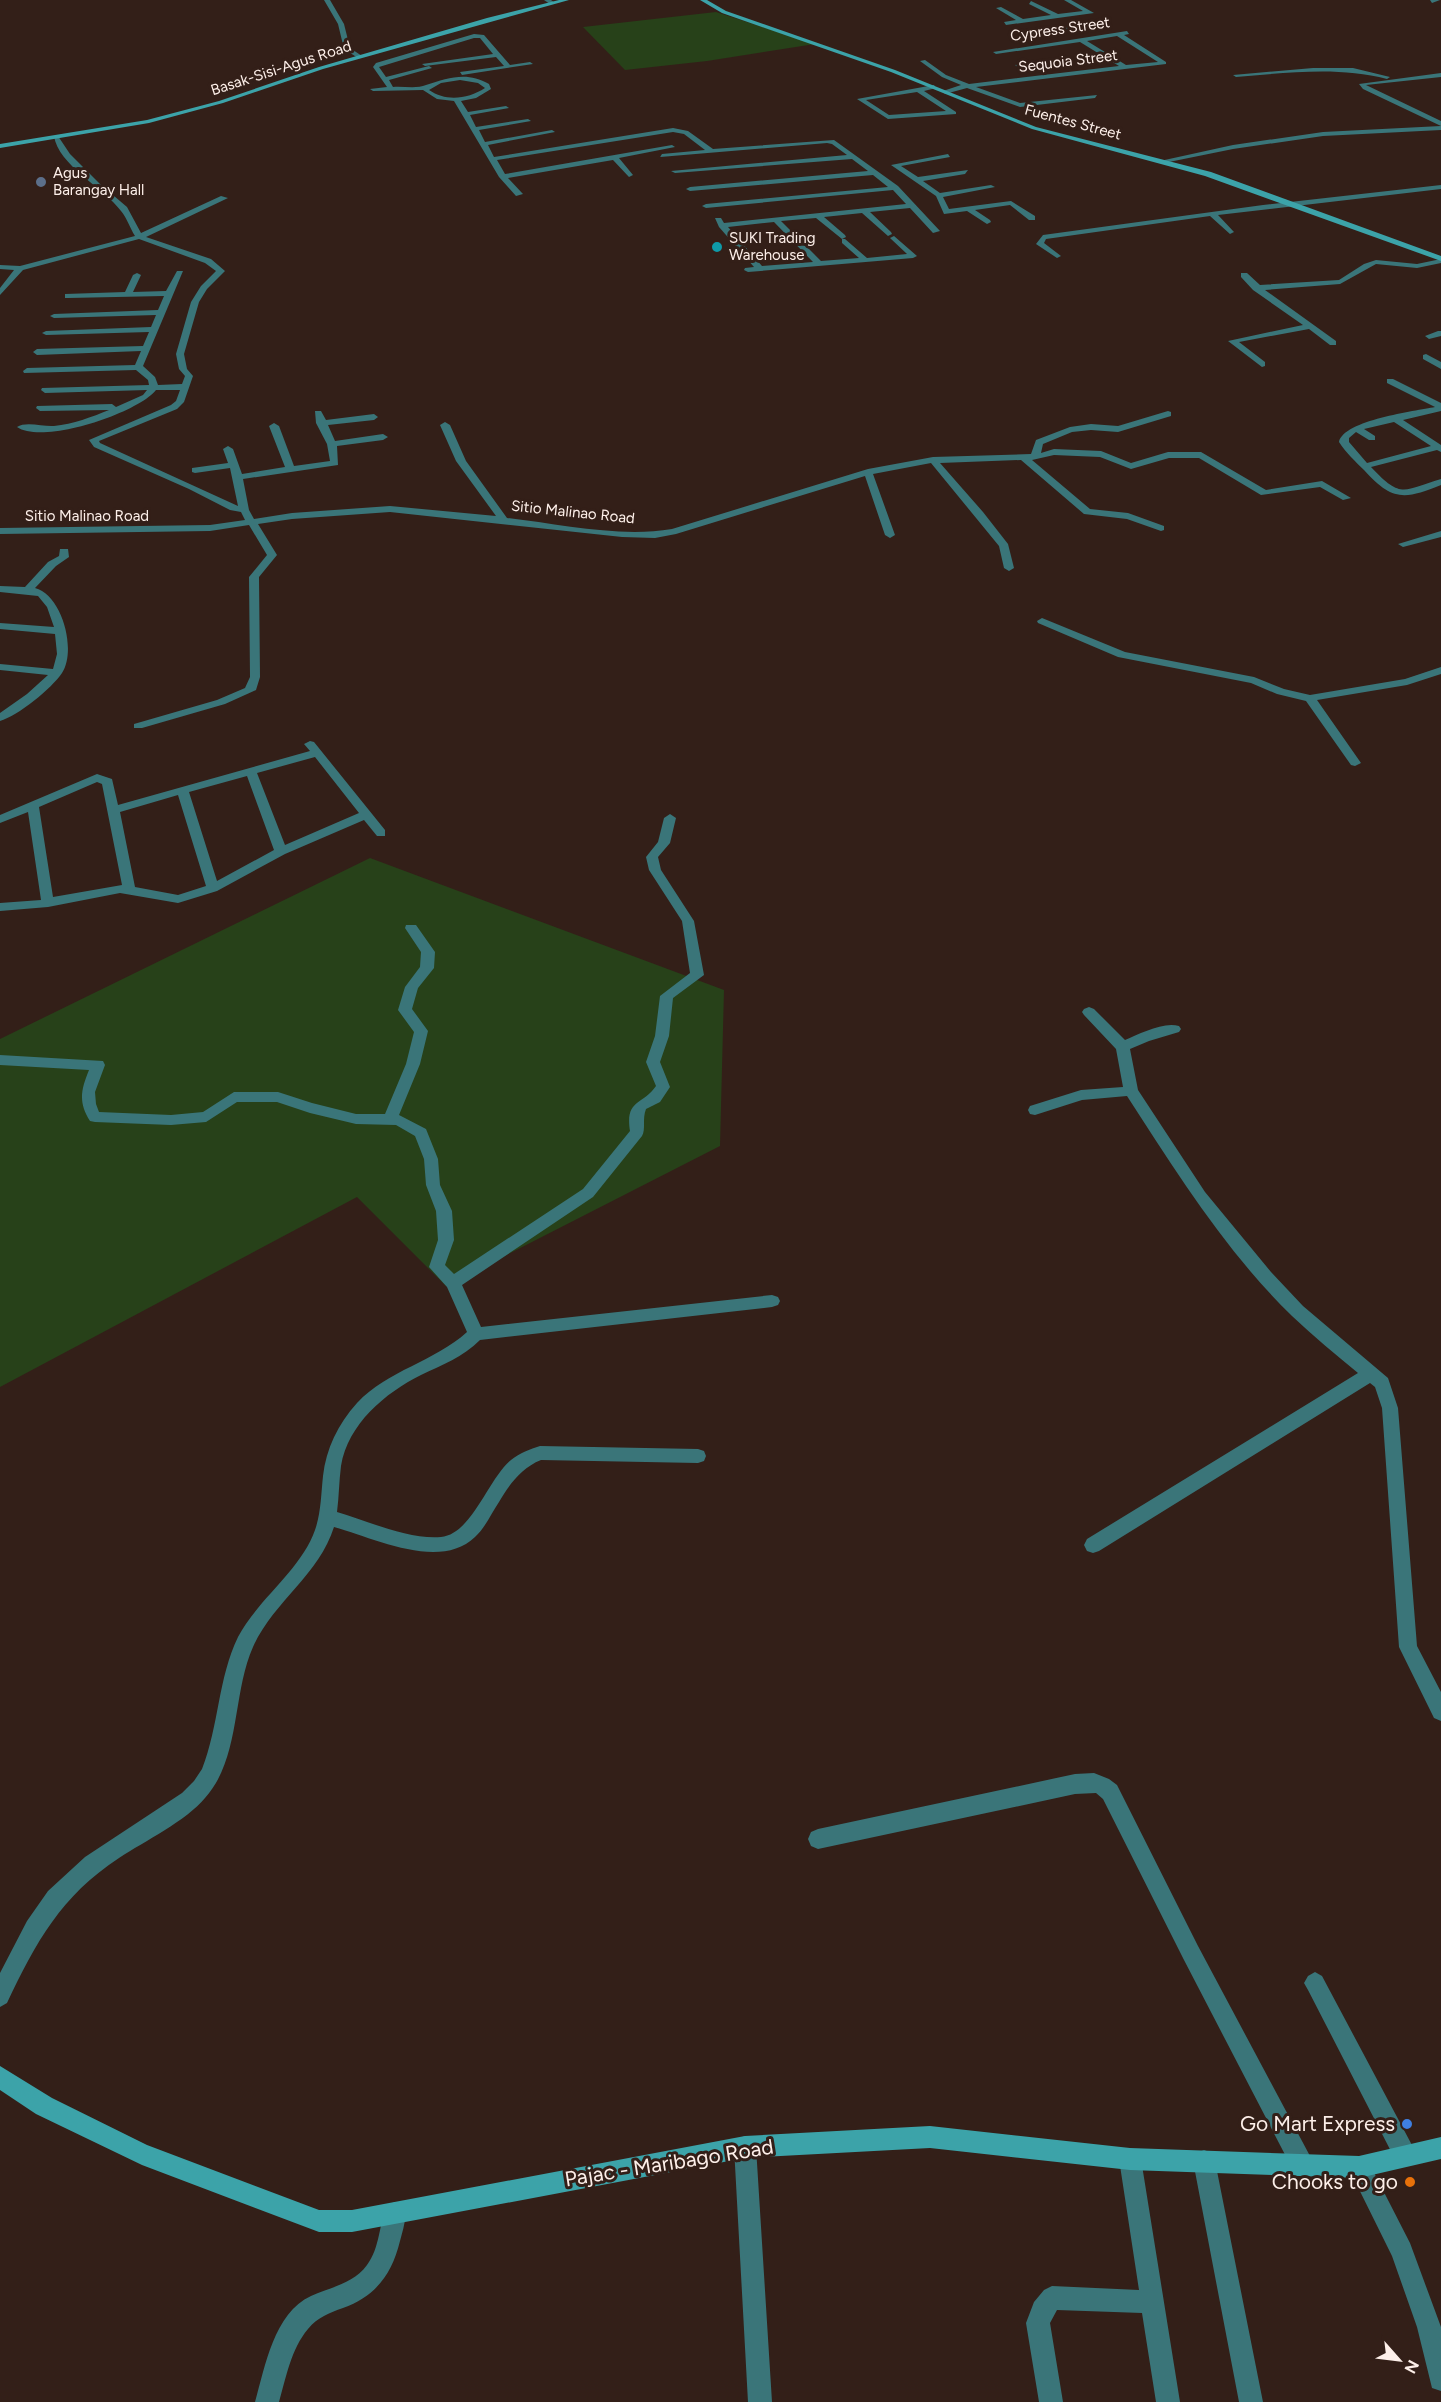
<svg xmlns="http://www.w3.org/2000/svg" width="1441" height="2402" viewBox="0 0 1441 2402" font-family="Figtree,sans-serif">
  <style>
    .green { fill: #274119 }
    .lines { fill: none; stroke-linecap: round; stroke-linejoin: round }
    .street { fill: #3a7579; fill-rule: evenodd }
    .secondary { fill: #3ca3a9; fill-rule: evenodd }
    .service-dot { fill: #5c6f8a; stroke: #331f18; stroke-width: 2 }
    .culture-dot { fill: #0f9aa8; stroke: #331f18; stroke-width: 2 }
    .shop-dot { fill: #3f7fe0; stroke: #331f18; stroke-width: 2 }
    .food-dot { fill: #e8710a; stroke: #331f18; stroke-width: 2 }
    .labels { text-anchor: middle; stroke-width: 6; stroke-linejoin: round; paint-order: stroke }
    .far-street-label { font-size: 15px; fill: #fdefe9; stroke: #331f18 }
    .far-poi-label { font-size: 15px; fill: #fdefe9; stroke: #331f18; text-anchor: start }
    .near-poi-label { font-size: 21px; fill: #fdefe9; stroke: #331f18; text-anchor: end }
    .near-street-label { font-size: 21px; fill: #fdefe9; stroke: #331f18 }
  </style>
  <rect width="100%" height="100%" fill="#331f18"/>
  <!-- green -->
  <path class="green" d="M 716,12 L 815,44 L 707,61 L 625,70 L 583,27 Z
    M 370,858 L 724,990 L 720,1146 L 446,1286 L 357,1197 L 0,1387 L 0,1039 Z"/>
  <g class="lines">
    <!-- street -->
    <path class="street" d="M 324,0 L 330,0 L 344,24 L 350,48 L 362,56 L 362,58 L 358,58 L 344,49 L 338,24 Z
      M 544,0 L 551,0 L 555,3 L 550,4 Z
      M 1064,0 L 1071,0 L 1094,13 L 1006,25 L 1004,22 L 1016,20 L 996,8 L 1001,7 L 1023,19 L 1051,15 L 1029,4 L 1031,1 L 1058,14 L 1083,11 Z
      M 1430,0 L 1440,0 L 1432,3 Z
      M 1108,20 L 1110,23 L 1032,35 L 1029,33 Z
      M 1127,31 L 1129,34 L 1124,35 L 1166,62 L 1166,64 L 976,87 L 1020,103 L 1097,95 L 1095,98 L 1020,107 L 967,88 L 945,94 L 943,91 L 961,85 L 942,77 L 920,61 L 925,60 L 946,75 L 969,84 L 1119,66 L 1080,42 L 996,54 L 993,52 ZM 1117,36 L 1158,62 L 1126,65 L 1087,41 Z
      M 474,34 L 484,35 L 510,65 L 530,62 L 533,64 L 462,75 L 460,72 L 504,66 L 496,57 L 425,66 L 422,64 L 493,54 L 480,38 L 474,38 L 379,67 L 386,77 L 429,66 L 432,68 L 389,80 L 393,87 C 403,86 417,89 426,85 C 448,78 467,71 489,84 L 491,89 L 476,98 L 461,101 L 468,112 L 506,106 L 509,108 L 470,115 L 476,127 L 528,119 L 531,121 L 479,130 L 485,142 L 552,130 L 555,132 L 488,145 L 494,157 L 673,128 L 688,131 L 713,149 L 834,140 L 898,186 L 940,231 L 933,233 L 910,208 L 870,212 L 891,232 L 892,234 L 888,236 L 862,213 L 824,217 L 845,235 L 846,237 L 842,239 L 816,218 L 781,221 L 821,261 L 859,258 L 842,243 L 842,239 L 845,239 L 867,258 L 907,254 L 890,238 L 894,236 L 917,256 L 913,258 L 748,272 L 744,270 L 745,268 L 754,267 L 719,227 L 715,218 L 721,218 L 724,223 L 906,204 L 893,190 L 706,208 L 702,206 L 706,204 L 888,187 L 873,175 L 690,191 L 686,189 L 690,187 L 868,171 L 852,159 L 675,173 L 671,171 L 847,155 L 832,144 L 827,143 L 660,157 L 662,154 L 705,150 L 684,134 L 673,132 L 497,160 L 505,174 L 672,145 L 675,147 L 619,158 L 633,175 L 629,177 L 613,160 L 508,178 L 523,194 L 516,196 L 499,177 L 454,101 L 437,99 L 423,90 L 373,91 L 370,89 L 387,87 L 373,67 L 376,63 ZM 460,80 L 478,83 L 485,88 C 468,99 446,102 429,90 L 441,83 ZM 774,222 L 813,262 L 762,266 L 728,227 Z
      M 1069,56 L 1071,59 L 1018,67 L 1015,65 Z
      M 1313,68 L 1353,68 L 1390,77 L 1387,79 C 1338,66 1286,73 1236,77 L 1233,75 Z
      M 1441,73 L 1441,77 L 1366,85 L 1441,121 L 1441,130 L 1323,136 L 1233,149 L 1164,163 L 1160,161 L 1233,145 L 1323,132 L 1441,126 L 1363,89 L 1359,84 Z
      M 934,85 L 936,88 L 924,91 L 956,112 L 956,114 L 888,119 L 857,99 ZM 917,92 L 946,111 L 889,115 L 866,100 Z
      M 54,136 L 58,136 L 70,154 L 100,184 L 127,207 L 141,233 L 221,196 L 228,198 L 146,237 L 211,259 L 225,271 L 207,289 L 199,302 L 184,354 L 187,369 L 193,376 L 184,402 L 177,409 L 99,441 L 100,443 L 238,506 L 230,468 L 195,473 L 192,472 L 192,468 L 228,463 L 223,449 L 228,446 L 233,449 L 242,474 L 285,467 L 269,426 L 274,423 L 279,426 L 294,466 L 330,461 L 327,444 L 316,423 L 315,411 L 321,411 L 326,420 L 374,414 L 378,417 L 374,420 L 328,425 L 335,441 L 383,434 L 388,437 L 383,440 L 337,446 L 338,465 L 243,479 L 249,510 L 254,519 L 292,513 L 390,506 L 496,516 L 456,461 L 440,425 L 445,422 L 450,425 L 466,461 L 507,518 C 559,524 620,538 672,529 L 868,469 L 933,457 L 1031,454 L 1036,440 L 1070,427 L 1091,424 L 1118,426 L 1168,411 L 1171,412 L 1171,416 L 1118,432 L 1091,430 L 1072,432 L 1043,444 L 1041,453 L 1054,449 L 1101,451 L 1131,463 L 1168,452 L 1201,452 L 1266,490 L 1322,481 L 1351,498 L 1343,500 L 1320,487 L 1261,495 L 1199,458 L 1169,458 L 1131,469 L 1100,457 L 1054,455 L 1032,460 L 1090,509 L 1128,513 L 1164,526 L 1164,530 L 1161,531 L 1127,519 L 1084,514 L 1021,460 L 940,463 L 983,512 L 1008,544 L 1014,568 L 1009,571 L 1004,568 L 999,546 L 931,463 L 873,474 L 895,535 L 890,538 L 885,535 L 865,476 L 676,534 L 655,538 L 622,537 L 390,512 L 292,519 L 258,524 L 277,555 L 259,577 L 260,677 L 256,690 L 225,704 L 142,728 L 134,728 L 134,724 L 217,700 L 245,688 L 250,677 L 249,577 L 267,555 L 249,525 L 210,531 L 0,534 L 0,528 L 210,525 L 245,520 L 241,512 L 230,510 L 189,489 L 94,447 L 89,440 L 171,405 L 176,401 L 180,390 L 156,390 C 138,413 43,445 17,427 C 26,421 44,427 54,426 C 73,424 92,417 109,410 L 40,411 L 36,408 L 37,406 L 112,404 L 116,407 L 143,395 L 147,390 L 45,393 L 41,390 L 42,388 L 149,385 L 148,380 L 136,370 L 24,373 L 23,371 L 27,368 L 135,365 L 141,351 L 37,355 L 33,352 L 37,349 L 143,346 L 149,332 L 46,335 L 42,333 L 46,331 L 151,327 L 156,315 L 54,318 L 50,316 L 54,314 L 158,310 L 164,296 L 68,298 L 65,298 L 65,294 L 125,292 L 133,275 L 137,273 L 141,275 L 133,292 L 166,291 L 177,271 L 183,271 L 143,366 L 155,377 L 158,385 L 182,384 L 185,376 L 179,369 L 176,354 L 191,302 L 201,286 L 216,271 L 205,263 L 139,239 L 23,270 L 0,295 L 0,288 L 14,270 L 0,269 L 0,265 L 20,266 L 135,236 C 130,228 127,218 121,211 C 104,188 58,165 54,136 Z
      M 948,154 L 950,157 L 901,166 L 918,177 L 968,170 L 965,174 L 923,181 L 940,193 L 991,185 L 995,187 L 943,197 L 949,209 L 1011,201 L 1035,216 L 1035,220 L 1029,220 L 1010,205 L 975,210 L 990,220 L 991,222 L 987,224 L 967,211 L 944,214 L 936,196 L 891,165 Z
      M 1441,185 L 1441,189 L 1218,215 L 1234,232 L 1230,234 L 1210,216 L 1046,239 L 1044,243 L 1061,256 L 1057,258 L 1036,244 L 1043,235 L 1263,205 Z
      M 1441,259 L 1441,263 L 1417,268 L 1376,264 L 1340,284 L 1265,290 L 1336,341 L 1336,345 L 1330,345 L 1309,329 L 1239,342 L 1265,362 L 1265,366 L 1262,367 L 1228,341 L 1303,325 L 1253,290 L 1241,277 L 1241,273 L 1247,273 L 1260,285 L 1339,280 L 1364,264 L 1376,260 L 1417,264 Z
      M 1438,331 L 1441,331 L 1441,336 L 1429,339 L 1425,336 Z
      M 1426,354 L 1441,362 L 1441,369 L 1423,359 L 1423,355 Z
      M 1387,379 L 1393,379 L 1441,403 L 1441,411 L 1403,420 L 1441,445 L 1441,452 L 1437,450 L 1371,467 C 1402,500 1403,490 1441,479 L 1441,485 C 1404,500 1392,501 1364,470 C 1355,461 1346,453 1339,442 C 1344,420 1415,411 1435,407 L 1387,383 ZM 1394,422 L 1431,446 L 1367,463 L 1349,442 L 1349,438 L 1356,432 L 1369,440 L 1375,440 L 1375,436 L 1364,429 Z
      M 1441,531 L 1441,537 L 1403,547 L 1398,544 Z
      M 60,549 L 68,549 L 69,557 L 56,566 L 35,588 C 62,595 77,650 62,673 C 52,688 18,716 0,721 L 0,713 L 27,694 L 48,675 L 0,670 L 0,664 L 53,669 L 57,654 L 55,634 L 0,629 L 0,623 L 54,627 L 47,607 L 38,596 L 0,592 L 0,586 L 25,587 L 48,562 L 59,556 Z
      M 1042,618 L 1125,652 L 1254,677 L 1284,689 L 1310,695 L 1405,679 L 1441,667 L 1441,674 L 1407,685 L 1317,700 L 1361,763 L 1355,766 L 1351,765 L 1306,701 L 1277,694 L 1251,683 L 1118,657 L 1038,623 L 1037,621 Z
      M 310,741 L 314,742 L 385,830 L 385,836 L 377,836 L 364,820 L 285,854 L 217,891 L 178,903 L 120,893 L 48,907 L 0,911 L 0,903 L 41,900 L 28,812 L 0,823 L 0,815 L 97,774 L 112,779 L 118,805 L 310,751 L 304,744 ZM 315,757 L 359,813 L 285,845 L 257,773 ZM 247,776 L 274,850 L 217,881 L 189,792 ZM 97,782 L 102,784 L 122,885 L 53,897 L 39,807 ZM 178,795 L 206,886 L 178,895 L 135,887 L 120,812 Z
      M 670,814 L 676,818 L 670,843 L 658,857 L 661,870 L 694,921 L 704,975 L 673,998 L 669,1036 L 660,1062 L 670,1087 L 660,1102 L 646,1109 C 642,1119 646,1129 642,1136 L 593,1197 L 462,1285 L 481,1327 L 772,1295 L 778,1297 L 780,1301 L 778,1305 L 772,1307 L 480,1340 C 463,1357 442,1365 421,1375 C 385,1393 348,1424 341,1466 C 339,1481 339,1497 337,1512 C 367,1521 410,1540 441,1537 C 472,1534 488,1479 511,1460 C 520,1453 530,1449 540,1446 L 698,1449 L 704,1451 L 706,1456 L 704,1461 L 698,1463 L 541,1460 C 521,1468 509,1485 499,1502 C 491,1514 485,1528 475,1537 C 440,1571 374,1538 334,1527 C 319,1575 273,1602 253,1647 C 232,1694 241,1758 205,1798 C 186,1821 145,1841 119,1858 C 61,1896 36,1942 7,2003 L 0,2007 L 0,1973 L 27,1921 L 48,1891 L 85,1857 L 182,1793 L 194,1781 L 202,1769 C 219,1726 218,1678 238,1637 C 258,1599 301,1570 315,1530 C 321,1513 321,1495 323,1476 C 326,1449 338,1424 357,1403 C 388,1370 434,1362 467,1332 L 447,1287 L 429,1267 L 438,1240 L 436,1211 L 426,1185 L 424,1159 L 415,1136 L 396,1125 L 356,1124 L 310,1113 L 277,1102 L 237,1102 L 206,1122 L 171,1125 L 95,1122 L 90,1121 C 78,1102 81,1090 89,1070 L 0,1065 L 0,1055 L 103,1061 L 105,1065 L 95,1092 L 96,1104 L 99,1112 L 171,1115 L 203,1112 L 234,1092 L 278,1092 L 312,1103 L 356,1114 L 385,1114 L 406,1064 L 414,1032 L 398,1010 L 405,987 L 420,967 L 421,952 L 405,928 L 406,925 L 416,925 L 435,952 L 434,968 L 418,988 L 412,1009 L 428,1031 L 420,1064 L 399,1115 L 426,1129 L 438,1159 L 440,1185 L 452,1211 L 454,1240 L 445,1265 L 454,1274 L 583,1189 L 630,1131 C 625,1099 642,1106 656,1086 L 646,1062 L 655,1036 L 660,996 L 690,973 L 682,921 L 649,870 L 646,857 L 658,842 L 664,818 Z
      M 1089,1007 L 1094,1009 L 1125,1040 C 1139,1034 1164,1021 1179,1026 L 1181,1029 L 1179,1032 L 1149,1041 L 1130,1049 L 1138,1090 L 1205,1192 L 1271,1272 L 1303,1306 L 1388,1378 L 1398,1408 L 1417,1646 L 1441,1692 L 1441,1721 L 1434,1718 L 1399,1647 L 1382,1408 L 1375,1387 L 1370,1383 L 1099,1551 L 1093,1553 L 1087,1551 L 1084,1545 L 1087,1539 L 1358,1373 C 1336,1355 1313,1336 1292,1316 C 1227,1253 1176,1172 1127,1096 L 1082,1100 L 1035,1115 L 1030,1114 L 1028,1110 L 1030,1106 L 1081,1090 L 1123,1087 L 1116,1049 L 1084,1015 L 1082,1012 L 1084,1009 Z
      M 1094,1773 L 1109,1779 L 1117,1785 L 1198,1946 L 1310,2156 L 1313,2164 L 1310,2172 L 1302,2175 L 1294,2172 L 1184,1960 L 1103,1799 L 1096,1793 L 1075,1794 L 818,1849 L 811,1846 L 808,1839 L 811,1832 L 818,1829 L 1075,1774 Z
      M 1315,1972 L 1322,1976 L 1413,2147 L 1416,2155 L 1413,2163 L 1405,2166 L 1397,2163 L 1308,1990 L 1304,1983 L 1308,1976 Z
      M 745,2136 L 753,2139 L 756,2147 L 772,2402 L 748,2402 L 734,2147 L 737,2139 Z
      M 1130,2148 L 1138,2151 L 1141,2159 L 1180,2402 L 1156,2402 L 1142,2313 L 1057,2310 L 1050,2323 L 1063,2402 L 1039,2402 L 1026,2323 L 1034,2302 L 1044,2290 L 1052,2286 L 1139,2290 L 1119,2159 L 1122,2151 Z
      M 1204,2150 L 1212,2153 L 1215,2161 L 1263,2402 L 1239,2402 L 1193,2161 L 1196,2153 Z
      M 1359,2156 L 1367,2159 L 1410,2243 L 1441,2327 L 1441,2391 L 1432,2388 L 1417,2327 L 1392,2256 L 1348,2167 L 1351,2159 Z
      M 395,2202 L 403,2205 C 408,2217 403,2229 400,2241 C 392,2274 376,2296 343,2308 C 329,2313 318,2317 308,2329 C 291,2349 286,2378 279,2402 L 255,2402 C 265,2367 274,2313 311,2296 C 331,2287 353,2284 367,2265 C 380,2248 379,2224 387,2205 Z"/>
    <!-- secondary -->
    <path class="secondary" d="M 559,0 L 569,0 L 323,69 L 223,103 L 149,123 L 0,148 L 0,144 L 147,120 L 219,101 L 319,67 L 487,18 Z
      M 700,0 L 707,0 L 726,11 L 895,70 L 1036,127 L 1211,172 L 1441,256 L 1441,261 L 1205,176 L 1032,129 L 891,72 L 722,13 Z
      M 0,2066 L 52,2098 L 147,2145 L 319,2210 L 352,2210 L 745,2136 L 930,2126 L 1130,2148 L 1359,2156 L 1441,2137 L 1441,2159 L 1359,2178 L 1130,2170 L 930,2148 L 745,2158 L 352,2232 L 319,2232 L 142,2165 L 36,2114 L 0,2090 Z"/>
  </g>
  <!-- markers -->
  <circle class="service-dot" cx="41" cy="182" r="6"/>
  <circle class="culture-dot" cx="717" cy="247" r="6"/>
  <circle class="shop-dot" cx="1407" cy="2124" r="6"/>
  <circle class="food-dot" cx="1410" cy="2182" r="6"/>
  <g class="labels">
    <!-- far-street labels -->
    <g class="far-street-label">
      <text transform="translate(1060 29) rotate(-8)" y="5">Cypress Street</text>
      <text transform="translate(1068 61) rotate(-7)" y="5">Sequoia Street</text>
      <text transform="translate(281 68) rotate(-18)" y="5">Basak-Sisi-Agus Road</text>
      <text transform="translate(1073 122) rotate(15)" y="5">Fuentes Street</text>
      <text transform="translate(573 512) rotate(6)" y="5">Sitio Malinao Road</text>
      <text x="87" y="521">Sitio Malinao Road</text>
    </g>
    <!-- far-poi labels -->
    <g class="far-poi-label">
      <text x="53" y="178">Agus<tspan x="53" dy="17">Barangay Hall</tspan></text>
      <text x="729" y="243">SUKI Trading<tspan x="729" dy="17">Warehouse</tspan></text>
    </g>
    <!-- near-poi labels -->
    <g class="near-poi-label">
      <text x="1395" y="2131">Go Mart Express</text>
      <text x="1398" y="2189">Chooks to go</text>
    </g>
    <!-- near-street labels -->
    <g class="near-street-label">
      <text transform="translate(669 2163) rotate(-9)" y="7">Pajac - Maribago Road</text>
    </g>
  </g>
  <!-- north arrow -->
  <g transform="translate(1399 2360) rotate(118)" stroke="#331f18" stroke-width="4.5" paint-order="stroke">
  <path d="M0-4.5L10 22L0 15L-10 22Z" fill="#fdefe9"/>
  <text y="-9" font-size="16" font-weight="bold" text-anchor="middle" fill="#fdefe9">N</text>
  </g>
</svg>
